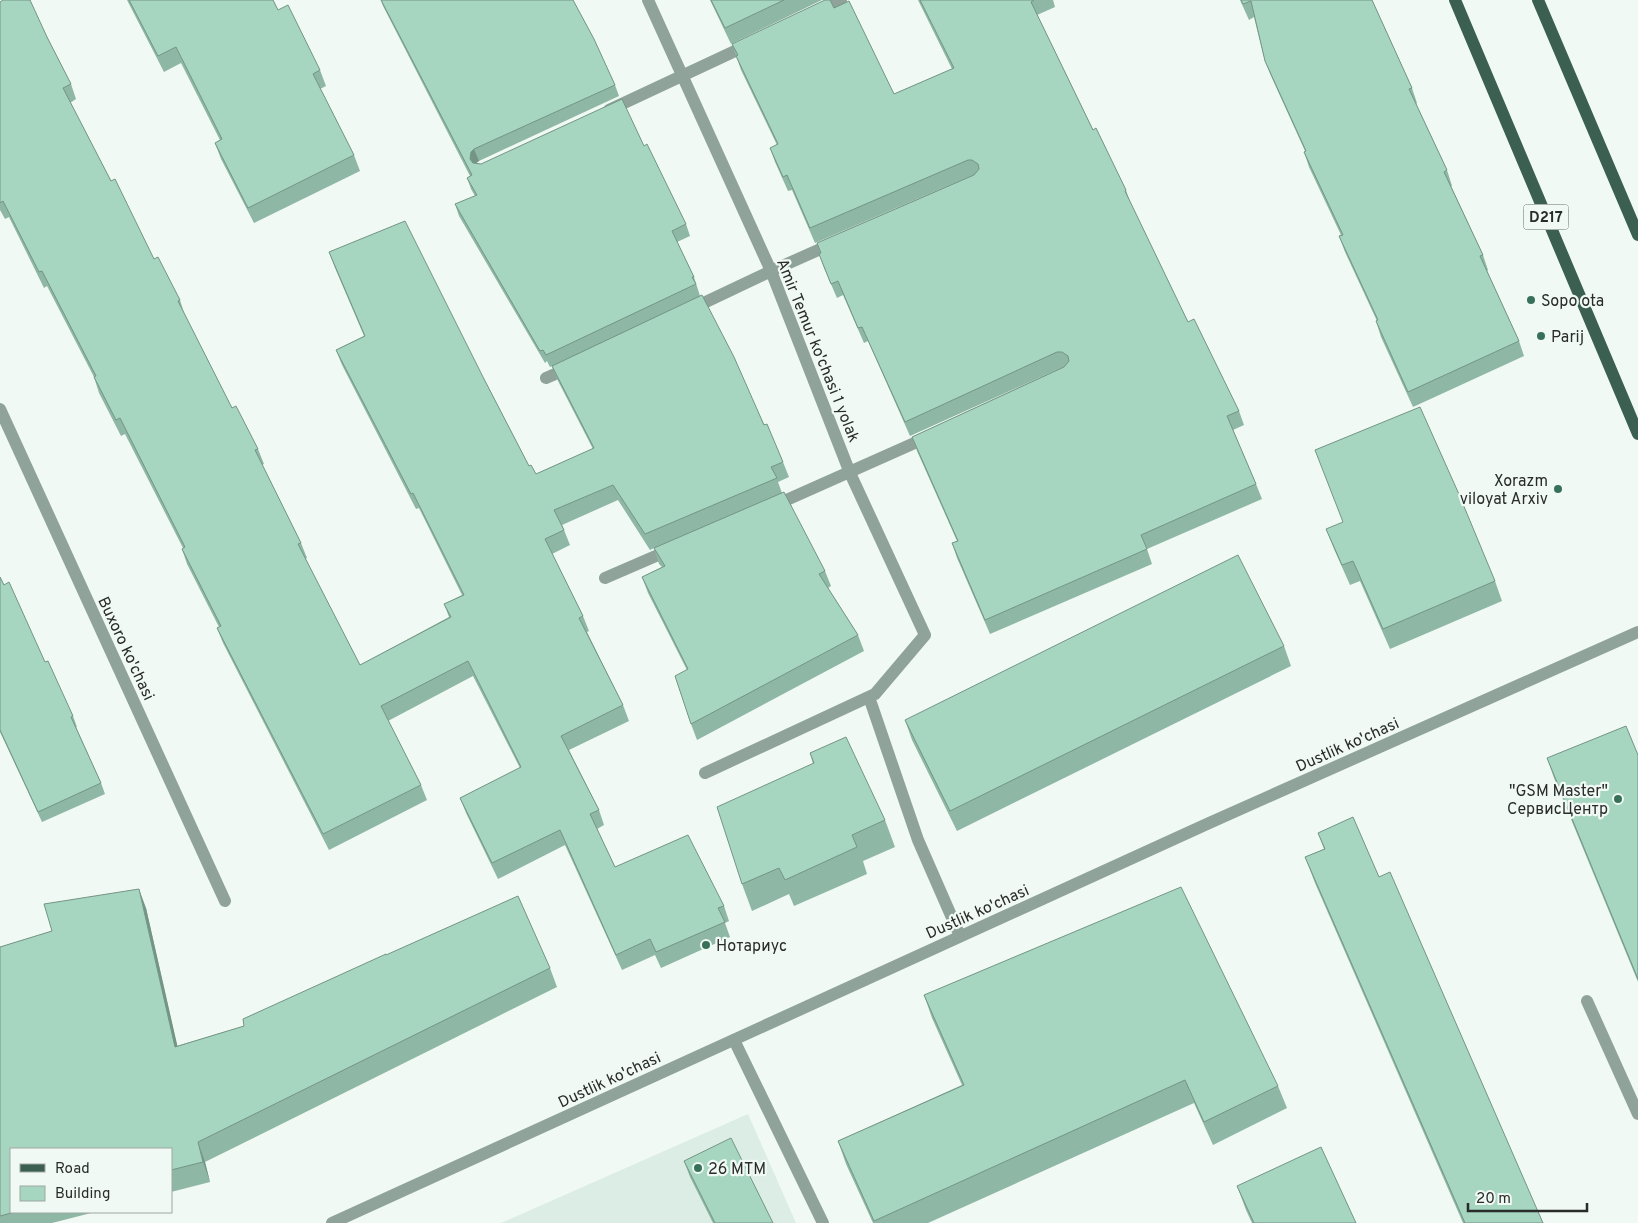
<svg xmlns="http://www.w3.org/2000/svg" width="1638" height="1223" viewBox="0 0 1638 1223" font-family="Overpass,sans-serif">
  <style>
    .built { fill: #dcede5 }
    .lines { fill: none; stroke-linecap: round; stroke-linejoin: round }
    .service { stroke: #90a39a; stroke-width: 12 }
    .minor { stroke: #90a39a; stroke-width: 12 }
    .primary { stroke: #3b5f50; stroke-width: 12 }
    .wall { fill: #8fb7a5 }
    .shaded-wall { fill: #749586 }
    .building { fill: #a6d5c0; stroke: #749586 }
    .poi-dot { fill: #37715a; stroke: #f0f9f4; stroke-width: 2 }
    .labels { text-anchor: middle; stroke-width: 4.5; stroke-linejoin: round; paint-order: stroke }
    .shield { fill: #f0f9f4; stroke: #656a67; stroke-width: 1 }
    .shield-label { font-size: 15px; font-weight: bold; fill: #292c2a }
    .poi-label { font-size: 16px; fill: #292c2a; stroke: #f0f9f4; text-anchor: start }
    .street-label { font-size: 16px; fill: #292c2a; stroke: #f0f9f4 }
  </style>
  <rect width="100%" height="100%" fill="#f0f9f4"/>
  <!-- built -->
  <path class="built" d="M 748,1114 L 796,1223 L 501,1223 Z"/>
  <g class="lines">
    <!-- service -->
    <path class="service" d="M 817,11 L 841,0
      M 609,110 L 750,44
      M 691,309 L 771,271 L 834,243
      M 546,378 L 569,368
      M 773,506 L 928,437
      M 605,578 L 672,549
      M 1587,1001 L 1638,1114
      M 734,1040 L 823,1223"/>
    <!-- minor -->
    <path class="minor" d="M 648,0 L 771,271 L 850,473 L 925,635 L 875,694 L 705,773
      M 0,409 L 225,901
      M 869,697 L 918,840 L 960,936
      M 332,1223 L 1207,824 L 1638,632"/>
    <!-- primary -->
    <path class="primary" d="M 1455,0 L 1638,434
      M 1538,0 L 1638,235"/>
  </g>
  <!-- wall -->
  <path class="wall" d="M 127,0 L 273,0 L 278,10 L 320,70 L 326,86 L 320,89 L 354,155 L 360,171 L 254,223 L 221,159 L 215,143 L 220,140 L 181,63 L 164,72 Z
    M 381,0 L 573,0 L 615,85 L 619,96 L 479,161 L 476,163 L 481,164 L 644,146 L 686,224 L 690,236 L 677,242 L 694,277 L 700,296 L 783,462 L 789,477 L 778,482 L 782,493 L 825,571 L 831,586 L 828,588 L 858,635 L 864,651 L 697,740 L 691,724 L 687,670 L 648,593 L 642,577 L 662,567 L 659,564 L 654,548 L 650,550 L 618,500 L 562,525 L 570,545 L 552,554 L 583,616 L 589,631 L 587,632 L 623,705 L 629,721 L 569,750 L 599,810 L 604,825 L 597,829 L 615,867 L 724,906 L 729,921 L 725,923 L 730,937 L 661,968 L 655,955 L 622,970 L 565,845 L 498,879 L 466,813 L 460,798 L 520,768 L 473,676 L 388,721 L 421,785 L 427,800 L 329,850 L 223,643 L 217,628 L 219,627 L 187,564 L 182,549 L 183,548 L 125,434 L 121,436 L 99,393 L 94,377 L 47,286 L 44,288 L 9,217 L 5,219 L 0,210 L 0,2 L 47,37 L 71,84 L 76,99 L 70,103 L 111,181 L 154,259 L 180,300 L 185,316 L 232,408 L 258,449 L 264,464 L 262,465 L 301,543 L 307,558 L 305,559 L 360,665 L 449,617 L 444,604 L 462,595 L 419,508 L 416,509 L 342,365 L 336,350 L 364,336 L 335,268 L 329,252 L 483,377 L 529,466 L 536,474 L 593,449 L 558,381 L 552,366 L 550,367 L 547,361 L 545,363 L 459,216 L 455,204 L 475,196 L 471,189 L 467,178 L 470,176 L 383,6 Z
    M 710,0 L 822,0 L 731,44 Z
    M 918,0 L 1053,0 L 1055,7 L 1037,15 L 1093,130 L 1126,190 L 1131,205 L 1188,322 L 1239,411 L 1244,425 L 1233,430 L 1256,484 L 1262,499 L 1147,549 L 1152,564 L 990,634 L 957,558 L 952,543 L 957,541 L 917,451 L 912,437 L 1065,366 L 910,436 L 868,341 L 864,343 L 843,295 L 837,298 L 824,268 L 819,254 L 820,253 L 817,243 L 975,174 L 815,243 L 792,190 L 788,191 L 775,162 L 770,148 L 777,145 L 741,70 L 732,44 L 834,8 L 894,94 L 952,69 Z
    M 1240,0 L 1372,0 L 1412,88 L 1417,103 L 1416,104 L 1447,170 L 1452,186 L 1451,186 L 1483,255 L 1488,270 L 1487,271 L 1519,341 L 1524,356 L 1413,407 L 1381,337 L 1376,321 L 1377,321 L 1345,252 L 1339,236 L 1341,235 L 1309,167 L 1304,152 L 1305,151 L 1271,76 L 1265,61 L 1254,17 L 1249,20 Z
    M 1326,529 L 1495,581 L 1502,601 L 1390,649 L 1360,581 L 1350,585 L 1334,549 Z
    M 0,577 L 73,716 L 77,727 L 76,727 L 101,783 L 105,794 L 42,822 L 0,732 Z
    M 1284,646 L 1291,666 L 957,831 L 912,740 L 905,720 Z
    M 810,753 L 885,820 L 895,847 L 863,861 L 867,874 L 794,906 L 789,894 L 752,911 L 742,884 L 813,764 Z
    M 1638,755 L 1638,982 L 1554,778 L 1547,758 Z
    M 1318,833 L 1379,877 L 1543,1223 L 1463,1223 L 1315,883 L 1305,857 L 1324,849 Z
    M 146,908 L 177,1046 L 244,1026 L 386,955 L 550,968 L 557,987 L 205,1162 L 210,1182 L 171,1192 L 171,1149 L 11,1212 L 95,1212 L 52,1223 L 0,1223 L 0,947 L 52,931 Z
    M 924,995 L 1278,1086 L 1287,1108 L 1213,1145 L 1194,1103 L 928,1223 L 873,1223 L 846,1164 L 838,1141 L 962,1085 L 932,1018 Z
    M 684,1161 L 773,1223 L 713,1223 L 690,1177 Z
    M 1237,1186 L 1356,1223 L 1252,1223 L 1246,1210 Z"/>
  <!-- shaded-wall -->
  <path class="shaded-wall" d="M 474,149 L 479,161 L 475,164 L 474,171 L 470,159 L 471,152 Z
    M 139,889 L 146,908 L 182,1066 L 175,1047 Z
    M 198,1142 L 205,1162 L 210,1182 L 203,1162 Z"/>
  <!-- building -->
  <path class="building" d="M 3,0 L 30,0 L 47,37 L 71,84 L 63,88 L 111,181 L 115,179 L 154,259 L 158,257 L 180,300 L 178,301 L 232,408 L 236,406 L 258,449 L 255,450 L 301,543 L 298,544 L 360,665 L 451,617 L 444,604 L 464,595 L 413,493 L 411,494 L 336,350 L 365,336 L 329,252 L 405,221 L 483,377 L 529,466 L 531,465 L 536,474 L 594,448 L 552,366 L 702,295 L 734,357 L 764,425 L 767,424 L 783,462 L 771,467 L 777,478 L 645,534 L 613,485 L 554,510 L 564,530 L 545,539 L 583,616 L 579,618 L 623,705 L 561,736 L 599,810 L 590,814 L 615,867 L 688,835 L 724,906 L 718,908 L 725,922 L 656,952 L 650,939 L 616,955 L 560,830 L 492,863 L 460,798 L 521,767 L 468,661 L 381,706 L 421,785 L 323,834 L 217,628 L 221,626 L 182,549 L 185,547 L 120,418 L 116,420 L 94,377 L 96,376 L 42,271 L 39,272 L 3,201 L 0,203 L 0,2 Z
    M 129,0 L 273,0 L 278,10 L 288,5 L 320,70 L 313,74 L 354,155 L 248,208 L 215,143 L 222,139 L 176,47 L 158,56 Z
    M 381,0 L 573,0 L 594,39 L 615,85 L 474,149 L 471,152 L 470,159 L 473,163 L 481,164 L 622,99 L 644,146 L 647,144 L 686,224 L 672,231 L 694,277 L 692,277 L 696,284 L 546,355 L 543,350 L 540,351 L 455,204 L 477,195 L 467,178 L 472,175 Z
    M 711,0 L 784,0 L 725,28 Z
    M 825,0 L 830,0 L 834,8 L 849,1 L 894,94 L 954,68 L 920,0 L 1034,0 L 1031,2 L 1093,130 L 1096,128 L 1126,190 L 1125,191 L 1188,322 L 1194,319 L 1239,411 L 1227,416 L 1256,484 L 1141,535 L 1147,549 L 985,620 L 952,543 L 958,541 L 912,437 L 1064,367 L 1069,361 L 1068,356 L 1062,352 L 1057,352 L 905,422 L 862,327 L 858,328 L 838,281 L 831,284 L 819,254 L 821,253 L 817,243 L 974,175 L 979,169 L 978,164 L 972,160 L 968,160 L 810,228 L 787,175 L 783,177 L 770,148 L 778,144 L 736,56 L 738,55 L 732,44 Z
    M 1241,0 L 1372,0 L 1412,88 L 1409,89 L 1447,170 L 1444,172 L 1483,255 L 1480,256 L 1519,341 L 1408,392 L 1376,321 L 1378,320 L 1339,236 L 1343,235 L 1304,152 L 1306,151 L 1265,61 L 1251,1 L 1243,4 Z
    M 1420,407 L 1458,492 L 1495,581 L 1383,629 L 1353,561 L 1342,565 L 1326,529 L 1343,522 L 1315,450 Z
    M 784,492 L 825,571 L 819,574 L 858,635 L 691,724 L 675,676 L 688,669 L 642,577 L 665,566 L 654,548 Z
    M 1238,555 L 1284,646 L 950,811 L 905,720 Z
    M 0,577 L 4,585 L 9,582 L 45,662 L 48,661 L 73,716 L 71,717 L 101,783 L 38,812 L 0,730 Z
    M 1626,726 L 1638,755 L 1638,979 L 1547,758 Z
    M 846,737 L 885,820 L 852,835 L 857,847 L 785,880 L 779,868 L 742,884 L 717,807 L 814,763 L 810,753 Z
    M 1353,817 L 1379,877 L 1390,872 L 1543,1223 L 1465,1223 L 1305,857 L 1325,849 L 1318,833 Z
    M 1181,887 L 1278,1086 L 1204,1122 L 1185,1080 L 874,1221 L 838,1141 L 964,1085 L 924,995 Z
    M 139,889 L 175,1047 L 244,1026 L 243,1019 L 386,954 L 386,955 L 518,896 L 550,968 L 198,1142 L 203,1162 L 171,1170 L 171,1149 L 11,1149 L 11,1212 L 15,1212 L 0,1216 L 0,947 L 52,931 L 44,904 Z
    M 731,1138 L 773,1223 L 715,1223 L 684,1161 Z
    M 1321,1147 L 1356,1223 L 1254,1223 L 1237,1186 Z"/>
  <!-- markers -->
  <g class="poi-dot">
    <circle cx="1531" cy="300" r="5"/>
    <circle cx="1541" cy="336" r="5"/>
    <circle cx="1558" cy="489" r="5"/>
    <circle cx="1618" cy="799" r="5"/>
    <circle cx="706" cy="945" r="5"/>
    <circle cx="698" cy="1168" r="5"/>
  </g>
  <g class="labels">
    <!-- shield labels -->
    <rect class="shield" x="1523.5" y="204.5" width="45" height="25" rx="4"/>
    <g class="shield-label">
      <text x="1546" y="222">D217</text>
    </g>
    <!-- poi labels -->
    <g class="poi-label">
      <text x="1541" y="306">Sopo ota</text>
      <text x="1551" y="342">Parij</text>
      <text x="1548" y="486" text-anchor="end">Xorazm<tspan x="1548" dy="18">viloyat Arxiv</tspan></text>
      <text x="1608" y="796" text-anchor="end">"GSM Master"<tspan x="1608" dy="18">СервисЦентр</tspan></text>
      <text x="716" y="951">Нотариус</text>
      <text x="708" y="1174">26 MTM</text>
    </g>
    <!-- street labels -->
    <g class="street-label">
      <text transform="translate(819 350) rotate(68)" y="6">Amir Temur ko'chasi 1 yolak</text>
      <text transform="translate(127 648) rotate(65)" y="6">Buxoro ko'chasi</text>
      <text transform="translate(1347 744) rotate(-24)" y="6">Dustlik ko'chasi</text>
      <text transform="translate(977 911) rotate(-24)" y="6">Dustlik ko'chasi</text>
      <text transform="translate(609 1079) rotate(-25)" y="6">Dustlik ko'chasi</text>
    </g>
  </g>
  <!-- legend -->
  <rect x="10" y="1148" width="162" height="65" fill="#f0f9f4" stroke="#a0a7a3"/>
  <rect x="20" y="1164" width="25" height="8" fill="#3b5f50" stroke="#a0a7a3"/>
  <text x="55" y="1173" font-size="15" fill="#292c2a">Road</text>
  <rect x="20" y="1186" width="25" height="15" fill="#a6d5c0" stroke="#a0a7a3"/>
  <text x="55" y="1198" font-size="15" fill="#292c2a">Building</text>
  <!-- scale -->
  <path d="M1468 1203v8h119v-8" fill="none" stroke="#292c2a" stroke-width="2.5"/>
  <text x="1476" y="1203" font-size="15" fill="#292c2a" stroke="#f0f9f4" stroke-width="4" paint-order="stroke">20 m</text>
</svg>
